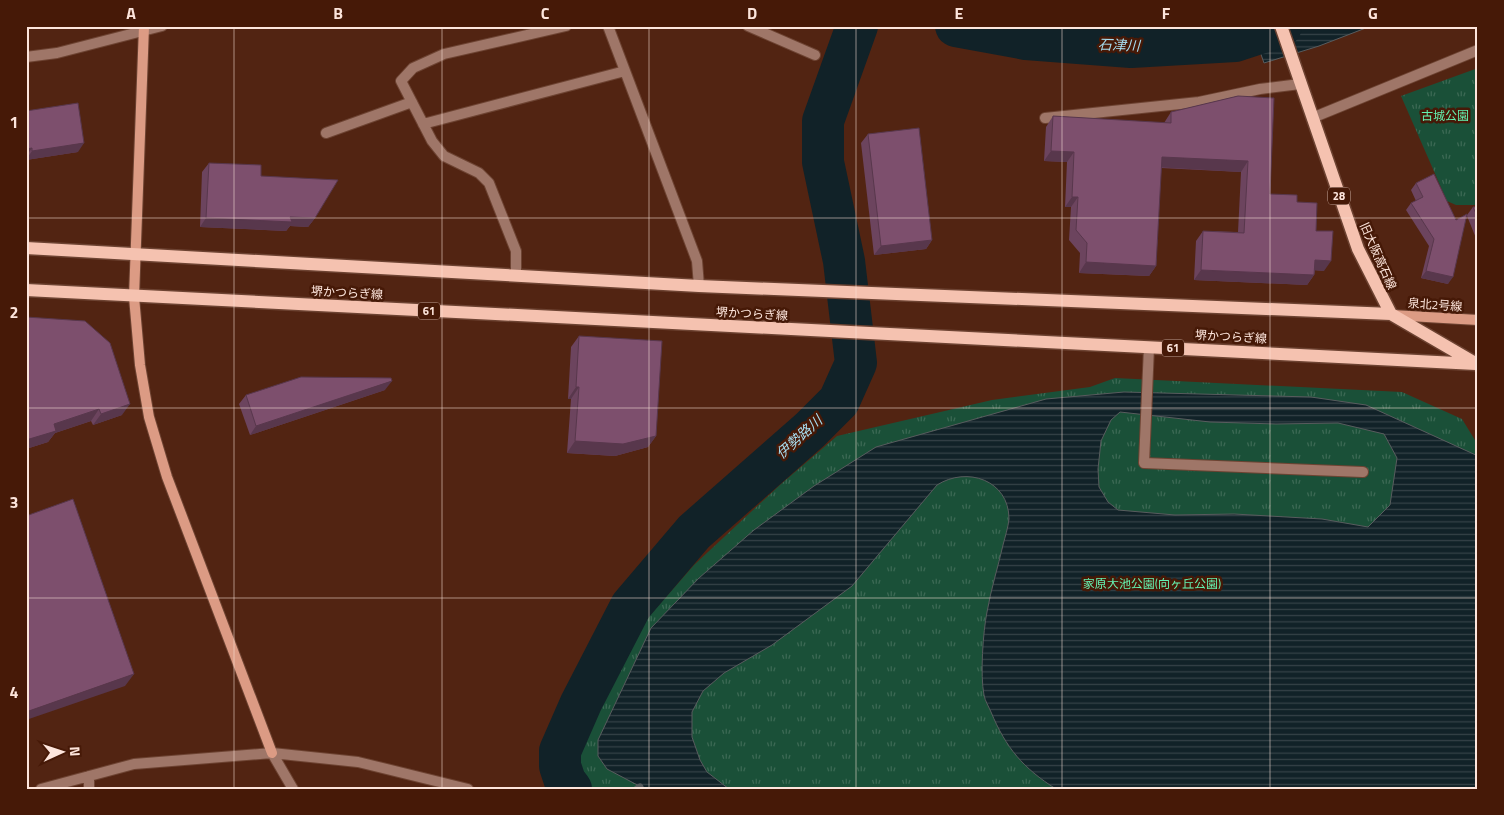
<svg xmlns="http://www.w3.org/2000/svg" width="1504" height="815" viewBox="0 0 1504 815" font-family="'Titillium Web','Noto Sans JP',sans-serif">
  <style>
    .park { fill: url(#park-tufts) }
    .water { fill: url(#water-rules); stroke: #585c5e; fill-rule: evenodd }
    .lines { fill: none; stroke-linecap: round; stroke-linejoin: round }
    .stream { stroke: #585c5e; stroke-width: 7 }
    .river { stroke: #112228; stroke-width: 42 }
    .lane-casing { stroke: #6d4332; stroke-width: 12 }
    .street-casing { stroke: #6d4332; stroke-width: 12 }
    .secondary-casing { stroke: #6d4332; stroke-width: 12 }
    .primary-casing { stroke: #6d4332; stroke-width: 15 }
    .lane { stroke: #9f7668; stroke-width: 10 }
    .street { stroke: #9f7668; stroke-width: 10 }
    .secondary { stroke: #dc9b84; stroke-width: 10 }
    .primary { stroke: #f5c2b0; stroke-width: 12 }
    .wall { fill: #6c445e }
    .shaded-wall { fill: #58374c }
    .building { fill: #7d4f6d; stroke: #58374c }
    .grid { fill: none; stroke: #fde5dc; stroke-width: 1; stroke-opacity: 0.55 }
    .labels { text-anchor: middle; stroke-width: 5; stroke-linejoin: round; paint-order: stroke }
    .shield { fill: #461907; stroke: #c6a89c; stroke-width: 1 }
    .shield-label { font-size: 11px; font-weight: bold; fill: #fde5dc }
    .park-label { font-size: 12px; fill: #64f3b2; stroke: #461907 }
    .street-label { font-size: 12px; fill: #fde5dc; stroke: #461907 }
    .water-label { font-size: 14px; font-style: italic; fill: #a7def1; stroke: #461907 }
    .neatline { fill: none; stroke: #fde5dc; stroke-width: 2 }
    .grid-label { font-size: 16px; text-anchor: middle; font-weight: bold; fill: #fde5dc }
  </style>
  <defs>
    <pattern id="park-tufts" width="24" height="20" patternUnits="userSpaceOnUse" patternTransform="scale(1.25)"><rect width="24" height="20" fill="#1a5038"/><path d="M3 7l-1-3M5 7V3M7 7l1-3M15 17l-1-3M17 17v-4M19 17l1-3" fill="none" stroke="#3c6954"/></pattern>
    <pattern id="water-rules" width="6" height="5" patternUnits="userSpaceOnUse" patternTransform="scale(1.25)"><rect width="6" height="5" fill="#112228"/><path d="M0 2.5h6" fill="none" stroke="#354247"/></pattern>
  </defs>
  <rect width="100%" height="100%" fill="#522412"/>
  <!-- park -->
  <path class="park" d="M 1478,68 L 1478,205 L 1456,205 L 1447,201 L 1401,96 Z
    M 1115,378 L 1402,392 L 1462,419 L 1478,445 L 1478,789 L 592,788 L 583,773 L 578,758 L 587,734 L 644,622 L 694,565 L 781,484 L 837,436 L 992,400 L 1090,387 Z"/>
  <!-- water -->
  <path class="water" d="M 1251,26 L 1371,26 L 1319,46 L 1264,63 Z
    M 1124,392 L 1311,397 L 1366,405 L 1478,456 L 1478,789 L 1056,789 C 1023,768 1006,748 991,712 C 989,707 985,701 984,695 C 980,675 983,632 987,612 C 991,589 998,567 1003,545 C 1005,537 1008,528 1009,519 C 1009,480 967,466 937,485 L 852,586 L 772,645 L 724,673 L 703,691 L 692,712 L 692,737 L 700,760 L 707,772 L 729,789 L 645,789 L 607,769 L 598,756 L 598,740 L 651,628 L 699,578 L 754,530 L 814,486 L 876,447 L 1046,399 ZM 1120,412 L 1210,422 L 1276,424 L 1338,423 L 1384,434 L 1397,458 L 1390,505 L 1368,527 L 1322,519 L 1234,514 L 1175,515 L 1118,510 L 1108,502 L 1099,487 L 1098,469 L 1101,441 L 1111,420 Z"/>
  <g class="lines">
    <!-- stream -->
    <path class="stream" d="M 637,789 L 640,787"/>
    <!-- river -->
    <path class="river" d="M 956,26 L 1026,39 L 1131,47 L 1235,41 L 1281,26
      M 571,789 L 565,781 L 560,766 L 560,751 L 581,703 L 631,606 L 694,532 L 810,430 L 839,401 L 856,363 L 844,261 L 823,162 L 823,121 L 857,26"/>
    <!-- lane casing -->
    <g class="lane-casing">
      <path id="lane" d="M 1045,118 L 1199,102 L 1260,89 L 1300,84
        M 1149,347 L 1144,463 L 1363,472"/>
    </g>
    <!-- street casing -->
    <g class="street-casing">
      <path id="street" d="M 608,26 L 697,261 L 699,286
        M 748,26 L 815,55
        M 26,57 L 57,53 L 162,26
        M 1312,118 L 1478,50
        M 423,124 L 625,71
        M 326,133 L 412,102
        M 516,275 L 516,251 L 489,183 L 479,173 L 444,156 L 432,141 L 401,81 L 413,68 L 444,54 L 566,26
        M 272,753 L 293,789
        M 41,789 L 134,764 L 272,753 L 358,762 L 468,789
        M 89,789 L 89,776"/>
    </g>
    <!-- secondary casing -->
    <g class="secondary-casing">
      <path id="secondary" d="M 144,26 L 134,297 L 140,365 L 149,417 L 167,477 L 272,753
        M 1392,315 L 1478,320"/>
    </g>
    <!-- primary casing -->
    <g class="primary-casing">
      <path id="primary" d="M 1281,26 L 1358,249 L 1391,314 L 1475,363
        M 26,248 L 699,286 L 1391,314
        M 26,290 L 1476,364"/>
    </g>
    <!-- lane -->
    <use href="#lane" class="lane"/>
    <!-- street -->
    <use href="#street" class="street"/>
    <!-- secondary -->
    <use href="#secondary" class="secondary"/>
    <!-- primary -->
    <use href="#primary" class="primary"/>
  </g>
  <!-- wall -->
  <path class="wall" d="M 1238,96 L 1270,194 L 1297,202 L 1316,231 L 1324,271 L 1315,270 L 1314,275 L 1307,285 L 1194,280 L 1196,241 L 1203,231 L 1238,232 L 1241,172 L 1161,168 L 1156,266 L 1149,276 L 1079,273 L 1080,253 L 1069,240 L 1071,207 L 1065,207 L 1067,162 L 1044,161 L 1046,127 L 1053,116 L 1164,123 L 1171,112 Z
    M 26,111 L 78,152 L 26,160 Z
    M 868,134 L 932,240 L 926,249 L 874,255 L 861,143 Z
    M 209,163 L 261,176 L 315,218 L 308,227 L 290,226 L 286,231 L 200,227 L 202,172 Z
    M 1416,183 L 1456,220 L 1467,215 L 1473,207 L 1478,207 L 1478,243 L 1467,216 L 1448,284 L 1421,278 L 1429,246 L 1406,210 L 1411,203 L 1416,201 L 1411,190 Z
    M 26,317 L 122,415 L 93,425 L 91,421 L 55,433 L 48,442 L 26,449 Z
    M 579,336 L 656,436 L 648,447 L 615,456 L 567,453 L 571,399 L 568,399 L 571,347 Z
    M 385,390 L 250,435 L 239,404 L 246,395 Z"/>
  <!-- shaded-wall -->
  <path class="shaded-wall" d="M 84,143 L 78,152 L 26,160 L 32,151 Z
    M 32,148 L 26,156 L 26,149 Z
    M 1051,151 L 1074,152 L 1067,162 L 1044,161 Z
    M 1162,157 L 1248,161 L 1241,172 L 1155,167 Z
    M 1072,197 L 1078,197 L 1071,207 L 1065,207 Z
    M 290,217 L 315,218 L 308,227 L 290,226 L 286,231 L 200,227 L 206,218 Z
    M 932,240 L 926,249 L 874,255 L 881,246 Z
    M 1315,260 L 1331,261 L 1324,271 L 1308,270 Z
    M 1086,262 L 1156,266 L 1149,276 L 1079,273 Z
    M 1201,270 L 1314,275 L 1307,285 L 1194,280 Z
    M 1426,271 L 1453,277 L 1448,284 L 1421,278 Z
    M 392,381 L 385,390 L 250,435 L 256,426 Z
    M 576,387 L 579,387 L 571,399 L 568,399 Z
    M 130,404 L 122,415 L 93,425 L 101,414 Z
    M 99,409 L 91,421 L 55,433 L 48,442 L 26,449 L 26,440 L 54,424 Z
    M 656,436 L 648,447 L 615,456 L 567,453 L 575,441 Z
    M 134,674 L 125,686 L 26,720 L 26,712 Z"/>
  <!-- building -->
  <path class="building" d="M 1238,96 L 1274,98 L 1270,194 L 1297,195 L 1297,202 L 1317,203 L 1316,231 L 1333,231 L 1331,261 L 1315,260 L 1314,275 L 1201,270 L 1203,231 L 1244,233 L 1248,161 L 1162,157 L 1156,266 L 1086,262 L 1087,243 L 1076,230 L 1078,197 L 1072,197 L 1074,152 L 1051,151 L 1053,116 L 1171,123 L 1171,112 Z
    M 78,103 L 84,143 L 32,151 L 32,148 L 26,149 L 26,111 Z
    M 919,128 L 932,240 L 881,246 L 868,134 Z
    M 209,163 L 261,165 L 261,176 L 338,180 L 315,218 L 290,217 L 292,222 L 206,218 Z
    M 1434,174 L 1456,220 L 1467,214 L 1453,277 L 1426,271 L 1434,239 L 1411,203 L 1423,197 L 1416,183 Z
    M 1473,207 L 1478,207 L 1478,218 Z
    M 26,317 L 85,321 L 110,343 L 130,404 L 101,414 L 99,409 L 54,424 L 56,431 L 26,440 Z
    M 579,336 L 662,341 L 656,436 L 623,444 L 575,441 L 579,387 L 576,387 Z
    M 301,377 L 391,378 L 392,381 L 256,426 L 246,395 Z
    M 73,499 L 134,674 L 26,712 L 26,516 Z"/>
  <!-- grid -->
  <path class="grid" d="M 234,26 L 234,789M 442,26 L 442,789M 649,26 L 649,789M 856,26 L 856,789M 1062,26 L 1062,789M 1270,26 L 1270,789M 26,218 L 1478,218M 26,408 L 1478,408M 26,598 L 1478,598"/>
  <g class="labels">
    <!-- shield labels -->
    <g class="shield">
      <rect x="1328" y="187.5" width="22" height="17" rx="4"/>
      <rect x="418" y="302.5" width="22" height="17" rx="4"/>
      <rect x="1162" y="339.5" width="22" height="17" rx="4"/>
    </g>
    <g class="shield-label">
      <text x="1339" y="200">28</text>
      <text x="429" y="315">61</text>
      <text x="1173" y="352">61</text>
    </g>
    <!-- park labels -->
    <g class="park-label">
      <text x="1445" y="120">古城公園</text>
      <text x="1152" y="588">家原大池公園(向ヶ丘公園)</text>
    </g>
    <!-- street labels -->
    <g class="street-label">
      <text transform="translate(1378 256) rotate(66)" y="4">旧大阪高石線</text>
      <text transform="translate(347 293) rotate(3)" y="4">堺かつらぎ線</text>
      <text transform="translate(1435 305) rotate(4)" y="4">泉北2号線</text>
      <text transform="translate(752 314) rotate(3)" y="4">堺かつらぎ線</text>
      <text transform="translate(1231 337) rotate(3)" y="4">堺かつらぎ線</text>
    </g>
    <!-- water labels -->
    <g class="water-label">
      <text transform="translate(1119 45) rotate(2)" y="5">石津川</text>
      <text transform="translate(799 437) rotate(-42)" y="5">伊勢路川</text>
    </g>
  </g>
  <!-- border -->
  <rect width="1504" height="815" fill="none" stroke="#461907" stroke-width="55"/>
  <!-- north arrow -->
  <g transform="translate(62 752) rotate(87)" stroke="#461907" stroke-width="4" paint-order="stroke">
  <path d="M0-4L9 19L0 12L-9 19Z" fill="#fde5dc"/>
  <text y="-8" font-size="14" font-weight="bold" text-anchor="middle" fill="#fde5dc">N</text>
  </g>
  <rect x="28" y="28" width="1448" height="760" class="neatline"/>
  <g class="grid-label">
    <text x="131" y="19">A</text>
    <text x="338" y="19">B</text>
    <text x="545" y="19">C</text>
    <text x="752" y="19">D</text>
    <text x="959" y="19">E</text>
    <text x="1166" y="19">F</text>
    <text x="1373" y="19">G</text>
    <text x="14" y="128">1</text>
    <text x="14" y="318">2</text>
    <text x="14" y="508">3</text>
    <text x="14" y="698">4</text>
  </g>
</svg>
